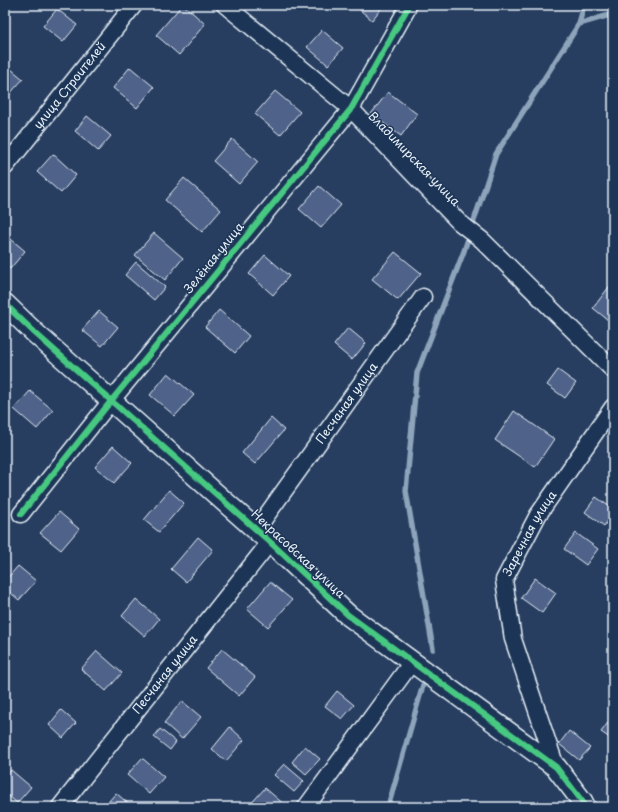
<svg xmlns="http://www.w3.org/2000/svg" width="618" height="812" viewBox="0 0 618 812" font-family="'Playpen Sans',sans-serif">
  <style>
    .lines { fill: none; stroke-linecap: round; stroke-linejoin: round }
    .stream { stroke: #8ea4ba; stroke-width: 5.5 }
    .building { fill: #4f6289; stroke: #e8f1f8 }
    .minor-casing { stroke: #e8f1f8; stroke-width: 19 }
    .tertiary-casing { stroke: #e8f1f8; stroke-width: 23 }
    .minor { stroke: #1d3557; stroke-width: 16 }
    .tertiary { stroke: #1d3557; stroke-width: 20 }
    .cycleway-casing { stroke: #1d3557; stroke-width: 8 }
    .cycleway { stroke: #46c982; stroke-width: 6 }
    .labels { text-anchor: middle; stroke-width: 3; stroke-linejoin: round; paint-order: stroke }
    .street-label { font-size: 12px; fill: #e8f1f8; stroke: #1d3557 }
  </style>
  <rect width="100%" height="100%" fill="#273e61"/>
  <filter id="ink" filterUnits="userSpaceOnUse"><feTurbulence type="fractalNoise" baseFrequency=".025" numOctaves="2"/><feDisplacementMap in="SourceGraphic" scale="8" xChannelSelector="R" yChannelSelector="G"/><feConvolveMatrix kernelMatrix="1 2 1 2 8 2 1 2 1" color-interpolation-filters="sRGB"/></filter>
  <g filter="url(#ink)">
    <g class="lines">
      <!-- stream -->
      <path class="stream" d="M 579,24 L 613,14
        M 433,649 L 406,491 L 417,373 L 464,251 L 496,154 L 579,24 L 584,5
        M 388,807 L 423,685"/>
    </g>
    <!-- building -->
    <path class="building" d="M 182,5 L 184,5 L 205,24 L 179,55 L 156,35 Z
      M 354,5 L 384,5 L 372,20 Z
      M 57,9 L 77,25 L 63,42 L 43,26 Z
      M 322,30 L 343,48 L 328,65 L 307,47 Z
      M 5,64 L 23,79 L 7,97 L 5,95 Z
      M 130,67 L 154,87 L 137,108 L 113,88 Z
      M 275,91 L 300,112 L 280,135 L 255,114 Z
      M 388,92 L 417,114 L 401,136 L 371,114 Z
      M 87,116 L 111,136 L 98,151 L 75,131 Z
      M 232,139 L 258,162 L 239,184 L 213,161 Z
      M 53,154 L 76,175 L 61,193 L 37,172 Z
      M 184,178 L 221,210 L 202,232 L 165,200 Z
      M 319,186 L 341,205 L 321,228 L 299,209 Z
      M 154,233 L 183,258 L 165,280 L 135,255 Z
      M 5,234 L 25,251 L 10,269 L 5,265 Z
      M 395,252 L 421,273 L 398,300 L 372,279 Z
      M 265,255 L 289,276 L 273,295 L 249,274 Z
      M 136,262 L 165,287 L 154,300 L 125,275 Z
      M 612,283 L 613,283 L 613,324 L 593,308 Z
      M 219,310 L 249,336 L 235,353 L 205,327 Z
      M 99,311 L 118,327 L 102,346 L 82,330 Z
      M 348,328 L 366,343 L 352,360 L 334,345 Z
      M 558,370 L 576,383 L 565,398 L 547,385 Z
      M 168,373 L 194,395 L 175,416 L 150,395 Z
      M 30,391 L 53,410 L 37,429 L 14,409 Z
      M 514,411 L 554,439 L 535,467 L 495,440 Z
      M 271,418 L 284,430 L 255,464 L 242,453 Z
      M 113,446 L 132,463 L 114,483 L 95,467 Z
      M 169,490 L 184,503 L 159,532 L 144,520 Z
      M 596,497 L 613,509 L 613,513 L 604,526 L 585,512 Z
      M 59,512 L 79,529 L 61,550 L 40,533 Z
      M 576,533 L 598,549 L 586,565 L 564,549 Z
      M 198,537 L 213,550 L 186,582 L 171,569 Z
      M 18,566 L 36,581 L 19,600 L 5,588 L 5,581 Z
      M 535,578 L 556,593 L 542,613 L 521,598 Z
      M 270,582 L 292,600 L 268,627 L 247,609 Z
      M 136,599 L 159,619 L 145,636 L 122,616 Z
      M 222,649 L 255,677 L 239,696 L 206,668 Z
      M 97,651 L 122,673 L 106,691 L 81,669 Z
      M 337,691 L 354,705 L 342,719 L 325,706 Z
      M 182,701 L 201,717 L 182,739 L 164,723 Z
      M 61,710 L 76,723 L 63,738 L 49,725 Z
      M 613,716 L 613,740 L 601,732 Z
      M 230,727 L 244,740 L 226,761 L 212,749 Z
      M 160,729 L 176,742 L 170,750 L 154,737 Z
      M 569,731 L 590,748 L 579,760 L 559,744 Z
      M 305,746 L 320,759 L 306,774 L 292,762 Z
      M 142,758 L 164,777 L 149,794 L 127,775 Z
      M 284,764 L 304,781 L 294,792 L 274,775 Z
      M 11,770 L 31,787 L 17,803 L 5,793 L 5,778 Z
      M 265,788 L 286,806 L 285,807 L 250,807 L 249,806 Z
      M 116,793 L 131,806 L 130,807 L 116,807 L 109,801 Z"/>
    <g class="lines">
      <!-- minor casing -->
      <g class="minor-casing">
        <g id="minor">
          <path d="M 225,5 L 351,109 L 459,222 L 482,240 L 613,370"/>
          <path id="s1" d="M 5,167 L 134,5"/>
          <path d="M 21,514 L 111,401 L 351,109 L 407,9 L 408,5"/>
          <path id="s2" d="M 256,530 L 423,297"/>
          <path id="s3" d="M 556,767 L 513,639 L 504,580 L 538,515 L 613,407"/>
          <path id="s4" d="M 60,807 L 270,542"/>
          <path d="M 306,807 L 412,662"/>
        </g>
      </g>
      <!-- tertiary casing -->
      <g class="tertiary-casing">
        <path id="tertiary" d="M 5,304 L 35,333 L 270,542 L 348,615 L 556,767 L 582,801 L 585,807"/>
      </g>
      <!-- minor -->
      <use href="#minor" class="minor"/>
      <!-- tertiary -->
      <use href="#tertiary" class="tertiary"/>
      <!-- cycleway casing -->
      <g class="cycleway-casing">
        <path id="cycleway" d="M 5,304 L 35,333 L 270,542 L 348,615 L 556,767 L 582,801 L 585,807
          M 21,514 L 111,401 L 351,109 L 407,9 L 408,5"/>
      </g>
      <!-- cycleway -->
      <use href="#cycleway" class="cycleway"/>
    </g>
  </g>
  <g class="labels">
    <!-- street labels -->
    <g class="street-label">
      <text dy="4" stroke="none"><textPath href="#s1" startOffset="104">улица Строителей</textPath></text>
      <text transform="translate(414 159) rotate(46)" y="4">Владимирская улица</text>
      <text transform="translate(214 258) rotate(-51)" y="4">Зелёная улица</text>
      <text dy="4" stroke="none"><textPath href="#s2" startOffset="156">Песчаная улица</textPath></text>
      <text dy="4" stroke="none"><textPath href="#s3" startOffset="248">Заречная улица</textPath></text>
      <text transform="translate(298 554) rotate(43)" y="4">Некрасовская улица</text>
      <text dy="4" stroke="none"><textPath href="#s4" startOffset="169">Песчаная улица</textPath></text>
    </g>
  </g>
  <!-- margin -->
  <rect width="618" height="812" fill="none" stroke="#1d3557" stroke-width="20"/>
  <rect x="10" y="10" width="598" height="792" fill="none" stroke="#e8f1f8" stroke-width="1.5" filter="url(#ink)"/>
</svg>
